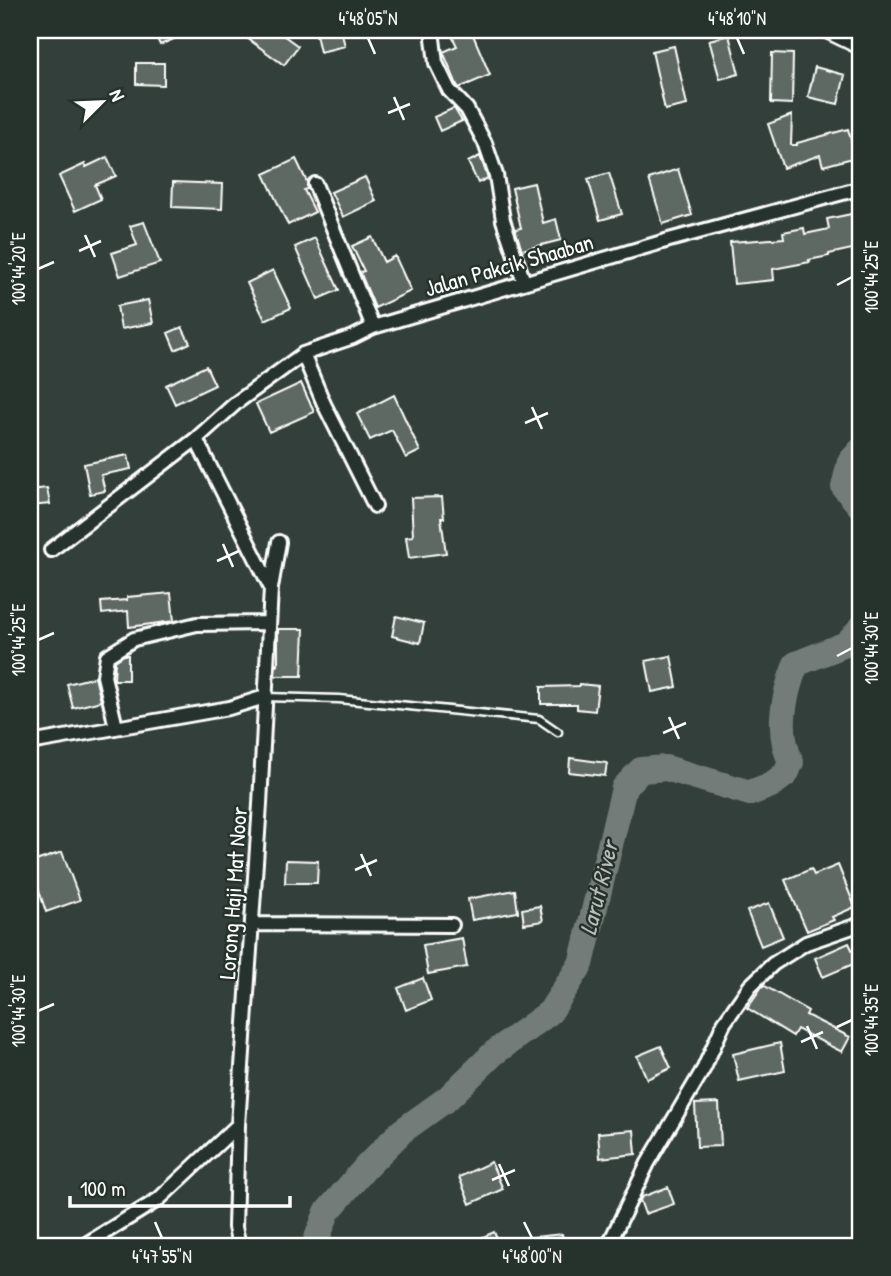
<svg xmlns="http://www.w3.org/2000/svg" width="891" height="1276" viewBox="0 0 891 1276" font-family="'Patrick Hand',sans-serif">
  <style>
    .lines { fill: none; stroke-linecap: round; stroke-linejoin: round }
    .river { stroke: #737b78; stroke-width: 26 }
    .building { fill: #5f6964; stroke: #fff; stroke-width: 2 }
    .lane-casing { stroke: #fff; stroke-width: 11 }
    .street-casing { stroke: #fff; stroke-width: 18 }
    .secondary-casing { stroke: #fff; stroke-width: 23 }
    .lane { stroke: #26332d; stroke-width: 6 }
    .street { stroke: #26332d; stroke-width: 12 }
    .secondary { stroke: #26332d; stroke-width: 18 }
    .ticks { fill: none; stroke: #fff; stroke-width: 2.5 }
    .labels { text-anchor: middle; stroke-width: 5; stroke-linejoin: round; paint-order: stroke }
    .street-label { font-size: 23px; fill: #fff; stroke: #26332d }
    .water-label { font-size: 24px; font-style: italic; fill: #b9bdbc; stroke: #26332d }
    .neatline { fill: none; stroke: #fff; stroke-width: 2.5 }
    .ticks-label { font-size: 18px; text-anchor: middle; fill: #fff }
  </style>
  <rect width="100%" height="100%" fill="#333f3a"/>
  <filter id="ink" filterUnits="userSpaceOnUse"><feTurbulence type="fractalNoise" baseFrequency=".0143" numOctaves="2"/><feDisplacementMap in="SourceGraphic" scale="14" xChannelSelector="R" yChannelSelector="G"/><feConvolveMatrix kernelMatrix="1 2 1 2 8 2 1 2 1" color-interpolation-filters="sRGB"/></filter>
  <g filter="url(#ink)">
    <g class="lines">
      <!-- river -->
      <path class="river" d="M 861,450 L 850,462 L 844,487 L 861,507
        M 314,1246 L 327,1212 L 366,1167 L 402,1131 L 448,1098 L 494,1053 L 550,1012 L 581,964 L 624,788 L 641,770 L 666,768 L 750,793 L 771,785 L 786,774 L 791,762 C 776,730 784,695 796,664 L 846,644 L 861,628"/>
    </g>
    <!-- building -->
    <path class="building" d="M 153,30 L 195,30 L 160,45 Z
      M 253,30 L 276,30 L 298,46 L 284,65 L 247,38 Z
      M 315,30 L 341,30 L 345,46 L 320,52 Z
      M 449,30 L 471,30 L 490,75 L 459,88 L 457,85 L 444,54 L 443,52 L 457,46 Z
      M 729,35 L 739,74 L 720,79 L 709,40 Z
      M 674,46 L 687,105 L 665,110 L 652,51 Z
      M 772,53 L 793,54 L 792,104 L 771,103 Z
      M 136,63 L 164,63 L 164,85 L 136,84 Z
      M 815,67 L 845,75 L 838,104 L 808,97 Z
      M 454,108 L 462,121 L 440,131 L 434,117 Z
      M 792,115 L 791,145 L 797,145 L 797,143 L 848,129 L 856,157 L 823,166 L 820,155 L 783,168 L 768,124 Z
      M 480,156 L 488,178 L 478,183 L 468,162 Z
      M 107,157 L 116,176 L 95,185 L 101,199 L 75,211 L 59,176 L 85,164 L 86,167 Z
      M 296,159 L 307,182 L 307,189 L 304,190 L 315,212 L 288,225 L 264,174 Z
      M 678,169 L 692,215 L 663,224 L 649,179 Z
      M 609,173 L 622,214 L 600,220 L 588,179 Z
      M 365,177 L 376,201 L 343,217 L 331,192 Z
      M 173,182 L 223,184 L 222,209 L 172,207 Z
      M 534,183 L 543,223 L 556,219 L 561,240 L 522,250 L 515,229 L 521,228 L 512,188 Z
      M 856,213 L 861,247 L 829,254 L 829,256 L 809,260 L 810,262 L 773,269 L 774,280 L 734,284 L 730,242 L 784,238 L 783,232 L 804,228 L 805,234 L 829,229 L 827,219 Z
      M 144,222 L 160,263 L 120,276 L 112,253 L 137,245 L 130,226 Z
      M 372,237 L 384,262 L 395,256 L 411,291 L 375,308 L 360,272 L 364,271 L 352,246 Z
      M 315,238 L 339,290 L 318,299 L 295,247 Z
      M 273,270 L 291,308 L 265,320 L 247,283 Z
      M 148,300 L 153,323 L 121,329 L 117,306 Z
      M 182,327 L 190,343 L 175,350 L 168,333 Z
      M 206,366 L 215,385 L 175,404 L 166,385 Z
      M 301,383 L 314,412 L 269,432 L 256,404 Z
      M 394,395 L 420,451 L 406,458 L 392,430 L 370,440 L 357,414 Z
      M 128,455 L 131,469 L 101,475 L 105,491 L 90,494 L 84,464 Z
      M 47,488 L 50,504 L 30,506 L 30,490 Z
      M 442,497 L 444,518 L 441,518 L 446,553 L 409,558 L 406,537 L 413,536 L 411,498 Z
      M 171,593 L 174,621 L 129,627 L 128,611 L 102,614 L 101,602 L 127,600 L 127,597 Z
      M 396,616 L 424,623 L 420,643 L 392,636 Z
      M 278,629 L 304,629 L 302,676 L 275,676 L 276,664 L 278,665 Z
      M 124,655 L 128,655 L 128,680 L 114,680 L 115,661 Z
      M 671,656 L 677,687 L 652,692 L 646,661 Z
      M 95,677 L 101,701 L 73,708 L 67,684 Z
      M 579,684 L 598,686 L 595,711 L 577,709 L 577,704 L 541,704 L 541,687 L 579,686 Z
      M 570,758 L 607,763 L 605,776 L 569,772 Z
      M 62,852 L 80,900 L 46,912 L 30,863 Z
      M 286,860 L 318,861 L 317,883 L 285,883 Z
      M 838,865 L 855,907 L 832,917 L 834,920 L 807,931 L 785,880 L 811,869 L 814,875 Z
      M 515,890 L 518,912 L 472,920 L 468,899 Z
      M 769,903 L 783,937 L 761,946 L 747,911 Z
      M 540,906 L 543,921 L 524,924 L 522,909 Z
      M 462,938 L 467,967 L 428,974 L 423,945 Z
      M 849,943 L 858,962 L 823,977 L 815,958 Z
      M 423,978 L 431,1000 L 406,1010 L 398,988 Z
      M 763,985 L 808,1011 L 806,1015 L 850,1037 L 842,1052 L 797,1029 L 793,1036 L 747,1008 Z
      M 780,1043 L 785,1071 L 739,1081 L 733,1054 Z
      M 661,1046 L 671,1068 L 647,1079 L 637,1056 Z
      M 719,1103 L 721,1146 L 697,1147 L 695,1104 Z
      M 634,1130 L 636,1154 L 600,1158 L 598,1133 Z
      M 491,1162 L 503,1189 L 470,1204 L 459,1177 Z
      M 668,1187 L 674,1204 L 645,1214 L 640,1200 L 642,1197 Z
      M 494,1232 L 500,1246 L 463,1246 Z
      M 562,1234 L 564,1246 L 527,1246 L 526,1238 Z"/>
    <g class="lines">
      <!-- lane casing -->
      <g class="lane-casing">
        <path id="lane" d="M 265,697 L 339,699 L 539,719 L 558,732"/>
      </g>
      <!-- street casing -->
      <g class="street-casing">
        <path id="street" d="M 432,30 L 436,63 L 449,90 L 467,109 L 485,143 L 496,175 L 503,220 L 524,282
          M 315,184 L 373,327
          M 303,354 L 324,404 L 375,506
          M 196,439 L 271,588
          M 51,550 L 196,439 L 236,403 L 303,354 L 353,337 L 373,327 L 669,240 L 861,188
          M 116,727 L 104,676 L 107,656 L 134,639 L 197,624 L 269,623
          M 30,743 L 229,708 L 265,697
          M 253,924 L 452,925
          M 83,1246 L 159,1199 L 238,1125
          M 239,1246 L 235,1227 L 238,1125 L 260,804 L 271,588 L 279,542
          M 608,1246 L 648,1163 L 704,1068 L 724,1023 L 750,986 L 773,964 L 806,943 L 861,924"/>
      </g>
      <!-- secondary casing -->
      <g class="secondary-casing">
        <path id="secondary" d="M 830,30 L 861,45"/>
      </g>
      <!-- lane -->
      <use href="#lane" class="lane"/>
      <!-- street -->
      <use href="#street" class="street"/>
      <!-- secondary -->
      <use href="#secondary" class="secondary"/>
    </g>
  </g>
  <!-- ticks -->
  <path class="ticks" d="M 368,38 L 375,54M 737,38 L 744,54M 394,97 L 404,120M 388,113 L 410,104M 85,235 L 95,257M 79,251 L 101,241M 38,269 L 54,262M 837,285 L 852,277M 532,407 L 542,429M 525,423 L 548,413M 223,544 L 233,567M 217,561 L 239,551M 38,640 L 54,633M 837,656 L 852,648M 669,717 L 679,739M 663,733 L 686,723M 361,854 L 371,876M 355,870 L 377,860M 38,1011 L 54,1004M 807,1026 L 817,1049M 837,1027 L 852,1020M 801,1042 L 823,1032M 499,1164 L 509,1186M 492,1180 L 515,1170M 155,1222 L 162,1238M 524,1222 L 532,1238"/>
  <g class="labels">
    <!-- street labels -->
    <g class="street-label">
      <text transform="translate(509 265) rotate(-16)" y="8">Jalan Pakcik Shaaban</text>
      <text transform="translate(233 893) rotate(-86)" y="8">Lorong Haji Mat Noor</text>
    </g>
    <!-- water labels -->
    <g class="water-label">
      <text transform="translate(599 888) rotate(-76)" y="8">Larut River</text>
    </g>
  </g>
  <!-- margin -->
  <rect width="891" height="1276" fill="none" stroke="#26332d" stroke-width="77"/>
  <!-- north arrow -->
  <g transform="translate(102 102) rotate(66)" stroke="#26332d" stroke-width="5" paint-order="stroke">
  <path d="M0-5L12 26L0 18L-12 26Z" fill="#ffffff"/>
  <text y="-10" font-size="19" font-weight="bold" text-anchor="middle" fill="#ffffff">N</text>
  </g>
  <!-- scale -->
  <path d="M70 1196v10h220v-10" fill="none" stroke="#ffffff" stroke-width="3.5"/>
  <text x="80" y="1196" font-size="21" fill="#ffffff" stroke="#26332d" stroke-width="5" paint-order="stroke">100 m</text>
  <rect x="38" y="38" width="814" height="1200" class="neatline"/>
  <g class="ticks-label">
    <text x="368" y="25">4°48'05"N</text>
    <text x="737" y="25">4°48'10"N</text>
    <text transform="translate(19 269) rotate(-90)" y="6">100°44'20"E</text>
    <text transform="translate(872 277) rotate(-90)" y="6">100°44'25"E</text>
    <text transform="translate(19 640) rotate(-90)" y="6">100°44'25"E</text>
    <text transform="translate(872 648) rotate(-90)" y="6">100°44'30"E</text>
    <text transform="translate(19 1011) rotate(-90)" y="6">100°44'30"E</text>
    <text transform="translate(872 1020) rotate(-90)" y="6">100°44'35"E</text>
    <text x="162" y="1263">4°47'55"N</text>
    <text x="532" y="1263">4°48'00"N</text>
  </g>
</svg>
